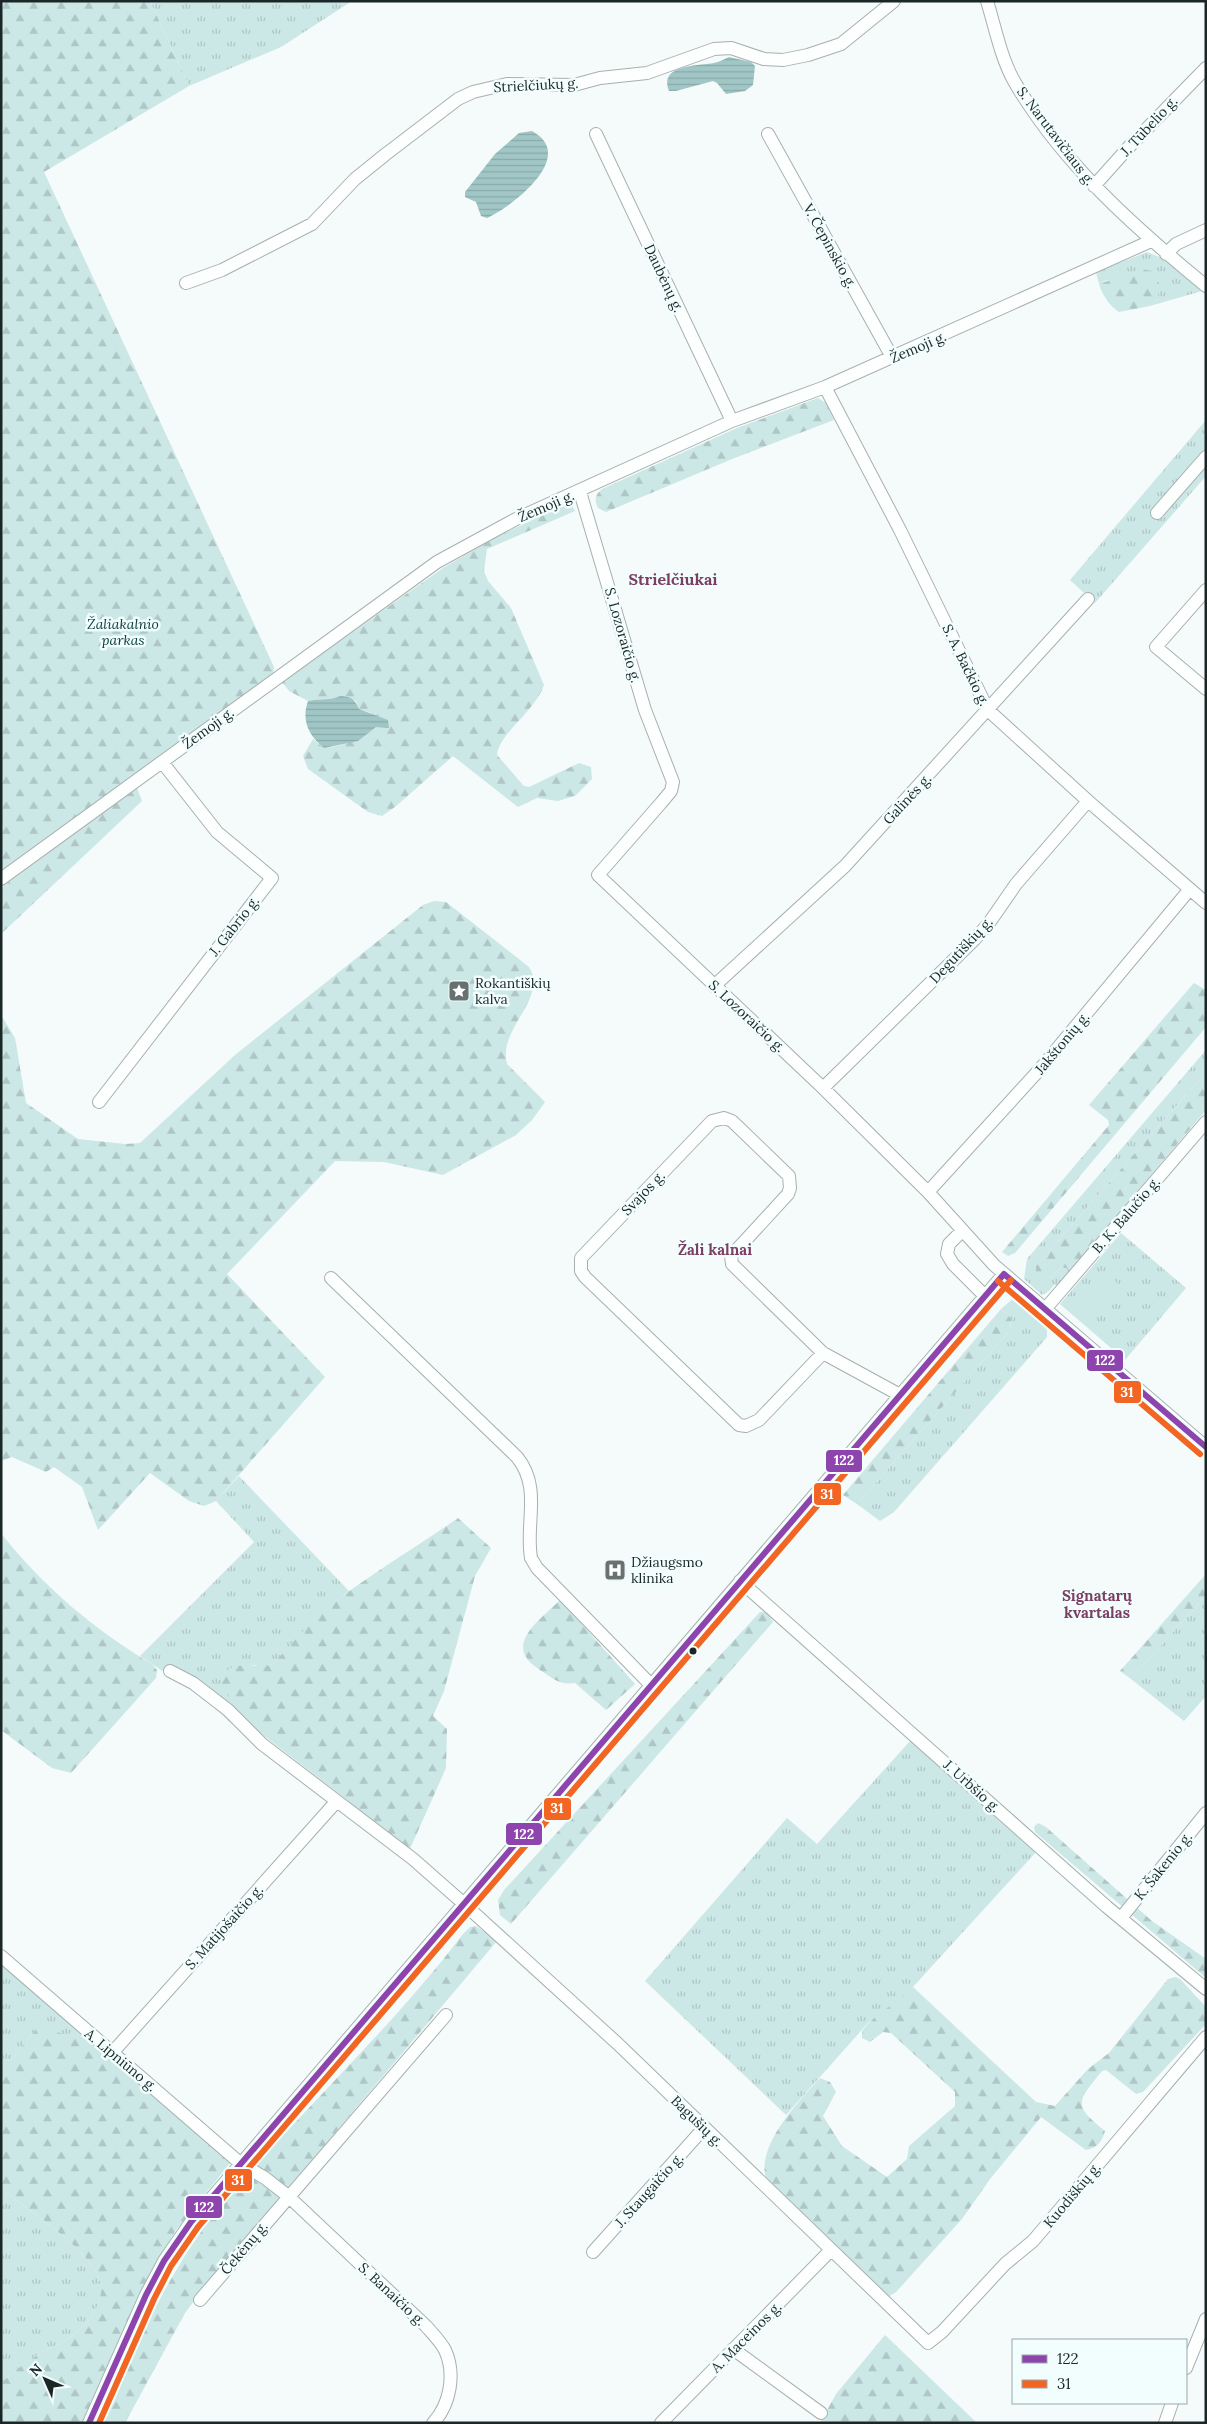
<svg xmlns="http://www.w3.org/2000/svg" width="1207" height="2424" viewBox="0 0 1207 2424" font-family="Lora,serif">
  <style>
    .grass { fill: url(#grass-tufts) }
    .forest { fill: url(#forest-firs) }
    .green { fill: #cbe7e6 }
    .water { fill: url(#water-rules) }
    .lines { fill: none; stroke-linecap: round; stroke-linejoin: round }
    .minor-casing { stroke: #a8b0af; stroke-width: 14 }
    .minor { stroke: #fdfefe; stroke-width: 12 }
    .bus-1-casing { stroke: #f1fefd; stroke-width: 10 }
    .bus-2-casing { stroke: #f1fefd; stroke-width: 10 }
    .bus-1 { stroke: #8e44ad; stroke-width: 6 }
    .bus-2 { stroke: #f26522; stroke-width: 6 }
    .bus-dot { fill: #1b2626; stroke: #f1fefd; stroke-width: 2 }
    .labels { text-anchor: middle; stroke-width: 5; stroke-linejoin: round; paint-order: stroke }
    .street-label { font-size: 14px; fill: #1b2626; stroke: #f1fefd }
    .park-label { font-size: 14px; font-style: italic; fill: #083b3b; stroke: #f1fefd }
    .poi-label { font-size: 14px; fill: #1b2626; stroke: #f1fefd; text-anchor: start }
    .neighbourhood-label { font-size: 15px; font-weight: bold; fill: #7d3e63; stroke: #f1fefd }
    .quarter-label { font-size: 16px; font-weight: bold; fill: #7d3e63; stroke: #f1fefd }
    .line-badge { stroke: #f1fefd; stroke-width: 2 }
    .badge-label { font-size: 14px; text-anchor: middle; font-weight: bold; fill: #fff }
  </style>
  <defs>
    <pattern id="grass-tufts" width="24" height="20" patternUnits="userSpaceOnUse" patternTransform="scale(1.25)"><rect width="24" height="20" fill="#cbe7e6"/><path d="M3 7l-1-3M5 7V3M7 7l1-3M15 17l-1-3M17 17v-4M19 17l1-3" fill="none" stroke="#aec6c5"/></pattern>
    <pattern id="forest-firs" width="22" height="20" patternUnits="userSpaceOnUse" patternTransform="scale(1.25)"><rect width="22" height="20" fill="#cbe7e6"/><path d="M5 1l3.5 6h-7zM16 11l3.5 6h-7z" fill="#aec6c5"/></pattern>
    <pattern id="water-rules" width="6" height="5" patternUnits="userSpaceOnUse" patternTransform="scale(1.25)"><rect width="6" height="5" fill="#a1c6c6"/><path d="M0 2.5h6" fill="none" stroke="#8aaaaa"/></pattern>
  </defs>
  <rect width="100%" height="100%" fill="#f4fbfa"/>
  <!-- grass -->
  <path class="grass" d="M 150,1 L 352,1 L 281,47 L 189,86 Z
    M 1147,252 L 1164,259 L 1202,291 L 1150,306 L 1158,299 L 1107,280 L 1099,284 L 1096,272 Z
    M 1206,420 L 1206,476 L 1095,603 L 1070,580 Z
    M 1206,1050 L 1206,1072 L 1036,1266 L 1049,1278 L 1062,1267 L 1071,1270 L 1059,1285 L 1054,1285 L 1049,1291 L 1042,1295 L 1024,1279 L 1027,1259 Z
    M 1121,1233 L 1186,1288 L 1125,1360 L 1060,1304 Z
    M 1016,1296 L 1022,1297 L 1038,1310 L 1037,1318 L 1047,1330 L 1047,1337 L 894,1512 L 880,1521 L 857,1504 L 1010,1330 L 1011,1318 L 1001,1309 Z
    M 239,1476 L 349,1591 L 324,1611 L 273,1664 L 264,1667 L 253,1665 L 222,1685 L 250,1725 L 242,1733 L 206,1700 L 140,1656 L 254,1542 L 216,1501 Z
    M 1206,1595 L 1206,1696 L 1184,1721 L 1131,1679 Z
    M 911,1740 L 1037,1851 L 902,1999 L 868,2023 L 786,2115 L 645,1981 L 787,1818 L 817,1844 Z
    M 1,1961 L 99,2047 L 36,2029 L 10,2061 L 1,2057 Z
    M 1,2189 C 26,2208 98,2254 101,2286 C 102,2305 90,2321 77,2332 C 64,2344 45,2349 31,2359 C 20,2366 11,2375 1,2383 Z"/>
  <!-- forest -->
  <path class="forest" d="M 1,1 L 150,1 L 189,86 L 44,172 L 274,667 L 273,675 L 1,871 Z
    M 1141,269 L 1152,271 L 1159,283 L 1158,299 L 1150,306 L 1119,312 C 1110,306 1102,295 1099,284 Z
    M 818,398 L 826,403 L 834,420 L 732,459 L 606,512 L 598,508 C 594,499 595,495 602,489 L 737,428 Z
    M 566,504 L 572,506 L 575,511 L 487,549 L 484,571 L 488,581 L 511,608 L 544,685 C 535,712 499,733 497,755 L 524,786 L 529,787 L 579,763 L 591,767 L 592,779 L 575,796 L 558,801 L 537,798 L 518,807 L 453,756 L 395,807 L 382,816 L 368,812 L 308,769 L 303,756 L 313,739 L 324,748 C 345,746 359,739 376,727 L 371,713 L 359,709 L 356,701 L 340,696 C 330,701 319,698 308,701 L 289,691 L 282,682 L 443,568 L 494,538 Z
    M 137,788 L 142,801 L 1,934 L 1,888 Z
    M 434,901 L 446,902 L 529,967 C 549,998 497,1029 507,1064 L 545,1102 L 532,1120 L 516,1135 L 443,1175 L 384,1162 L 335,1161 L 227,1274 L 325,1377 L 216,1501 L 204,1506 L 189,1501 L 150,1473 L 98,1530 L 82,1487 L 54,1467 L 46,1472 L 12,1457 L 1,1461 L 1,1015 L 15,1038 L 26,1103 L 78,1139 L 125,1144 L 140,1143 L 235,1055 L 423,905 Z
    M 1194,983 L 1206,990 L 1206,1027 L 1015,1253 L 1008,1256 L 1002,1252 L 1109,1125 L 1108,1120 L 1089,1105 Z
    M 1206,1072 L 1206,1110 L 1071,1270 L 1062,1267 L 1049,1278 L 1041,1280 L 1036,1273 L 1036,1266 Z
    M 1001,1309 L 1011,1318 L 1010,1330 L 857,1504 L 843,1495 Z
    M 458,1518 L 491,1548 L 475,1576 L 444,1691 L 433,1716 L 447,1729 L 446,1768 L 409,1851 L 390,1838 L 346,1799 L 250,1725 L 221,1685 C 225,1654 254,1671 273,1664 C 290,1646 307,1625 326,1609 C 368,1575 414,1549 458,1518 Z
    M 1,1533 C 41,1585 96,1631 152,1664 L 157,1670 L 156,1678 L 71,1773 L 52,1768 L 1,1730 Z
    M 1206,1574 L 1206,1595 L 1131,1679 L 1120,1671 Z
    M 560,1600 L 635,1684 L 606,1710 L 575,1683 C 559,1685 554,1679 540,1670 C 501,1646 539,1621 560,1600 Z
    M 760,1612 L 767,1612 L 773,1622 L 511,1924 L 500,1915 L 498,1900 L 504,1890 Z
    M 1038,1823 L 1046,1827 L 1152,1921 L 1206,1959 L 1206,1978 L 1035,1832 L 1034,1827 Z
    M 476,1926 L 497,1941 L 204,2288 L 185,2313 L 125,2423 L 101,2423 C 132,2355 161,2287 205,2226 C 224,2199 247,2175 269,2151 C 334,2079 404,2012 463,1934 L 470,1927 Z
    M 1175,1977 L 1180,1979 L 1206,2007 L 1206,2024 L 1143,2092 L 1136,2094 L 1106,2070 L 1102,2071 C 1077,2102 1072,2105 1105,2131 C 1102,2142 1097,2148 1086,2150 L 1041,2117 L 990,2179 L 962,2219 L 896,2292 L 888,2297 L 766,2179 C 756,2145 799,2101 820,2078 L 830,2082 L 836,2092 L 823,2116 L 842,2146 L 887,2177 L 907,2159 L 909,2146 L 955,2106 L 955,2092 L 891,2033 L 883,2032 L 870,2042 L 862,2038 L 862,2031 C 875,2013 897,2004 913,1987 L 1036,2102 L 1055,2106 L 1088,2069 L 1109,2053 L 1168,1979 Z
    M 46,2028 L 99,2047 L 231,2162 L 176,2230 L 153,2267 L 82,2423 L 1,2423 L 1,2383 C 11,2375 20,2366 31,2359 C 45,2349 64,2344 77,2332 C 90,2321 102,2305 101,2286 C 98,2254 26,2208 1,2189 L 1,2057 L 10,2061 L 36,2029 Z
    M 885,2335 L 977,2423 L 820,2423 L 836,2394 Z"/>
  <!-- green -->
  <path class="green" d="M 1102,1270 L 1117,1283 L 1087,1318 L 1072,1305 Z"/>
  <!-- water -->
  <path class="water" d="M 729,57 L 751,62 L 755,66 L 753,85 L 745,91 L 726,94 L 717,83 L 713,81 L 676,91 L 669,91 C 658,64 699,66 714,63 C 719,62 724,59 729,57 Z
    M 532,131 C 578,156 513,206 487,218 L 481,216 L 476,202 L 465,197 L 465,192 L 495,154 L 519,133 Z
    M 340,696 C 350,696 355,699 359,709 L 388,720 L 389,728 L 376,727 L 358,741 L 324,748 C 309,736 301,721 308,701 C 319,698 330,701 340,696 Z"/>
  <g class="lines">
    <!-- minor casing -->
    <g class="minor-casing">
      <path id="minor" d="M 987,1 C 995,27 1001,58 1014,81 C 1061,162 1134,227 1206,286
        M 596,134 L 732,421
        M 768,134 L 892,357
        M 1094,186 L 1128,148 L 1206,68
        M 1166,254 L 1176,244 L 1206,230
        M 186,283 L 222,270 L 312,224 L 355,179 L 386,154 L 458,99 L 473,92 L 507,84 L 574,85 L 600,78 L 647,73 L 714,49 L 731,48 L 764,59 L 783,60 L 808,55 L 841,44 L 894,1
        M 825,387 L 900,530 L 988,710 L 1088,801 L 1206,903
        M 580,492 L 645,710 L 673,782 L 671,791 L 661,803 L 598,875 L 823,1088 L 928,1192 L 994,1265 L 1206,1447
        M 1157,513 L 1206,457
        M 1206,590 L 1156,647 L 1206,689
        M 1,879 L 437,562 L 516,519 L 732,421 L 825,387 L 1151,241
        M 714,986 L 845,866 L 1088,599
        M 823,1088 L 975,939 L 989,923 L 1016,884 L 1088,801
        M 99,1102 L 272,878 L 217,832 L 162,762
        M 928,1192 L 1041,1068 L 1190,889
        M 962,1231 L 949,1244 L 947,1254 L 953,1264 L 985,1296
        M 331,1278 L 517,1457 C 542,1488 525,1522 531,1558 L 537,1568 L 651,1685
        M 1046,1308 L 1206,1122
        M 823,1353 L 759,1420 L 746,1426 L 739,1425 L 585,1277 L 581,1271 L 581,1258 L 712,1121 L 724,1118 L 732,1121 L 789,1176 L 790,1188 L 788,1194 L 731,1256 L 732,1264 L 823,1353 L 900,1395
        M 740,1581 L 1107,1907 L 1206,1989
        M 170,1671 L 193,1683 L 228,1710 L 262,1744 L 413,1859 L 463,1903 L 618,2044 L 928,2343 L 942,2332 L 1005,2264 L 1033,2241 L 1206,2037
        M 1121,1918 L 1206,1813
        M 1,1956 L 240,2163 L 265,2178 L 288,2196 L 426,2326 C 432,2333 441,2342 445,2350 C 456,2374 450,2405 433,2423
        M 112,2053 L 336,1802
        M 593,2252 L 704,2128
        M 200,2300 L 446,2015
        M 733,2349 L 821,2413
        M 1186,2368 L 1206,2319
        M 89,2423 L 146,2295 L 164,2261 L 191,2222 L 1004,1274
        M 661,2423 L 830,2251
        M 1165,2423 L 1172,2403"/>
    </g>
    <!-- minor -->
    <use href="#minor" class="minor"/>
    <!-- bus-1 casing -->
    <g class="bus-1-casing">
      <path id="bus-1" d="M 1004,1274 L 1206,1447
        M 89,2423 L 146,2295 L 164,2261 L 191,2222 L 1004,1274"/>
    </g>
    <!-- bus-2 casing -->
    <g class="bus-2-casing">
      <path id="bus-2" d="M 998,1281 L 1200,1454
        M 99,2423 L 154,2299 L 171,2266 L 198,2227 L 1011,1280"/>
    </g>
    <!-- bus-1 -->
    <use href="#bus-1" class="bus-1"/>
    <!-- bus-2 -->
    <use href="#bus-2" class="bus-2"/>
  </g>
  <!-- icons -->
  <defs>
    <g id="sight-square" transform="scale(1.125)"><rect x="-9" y="-9" width="18" height="18" rx="4" fill="#677170" stroke="#f1fefd"/><path d="M0-6L1.8-2.2L6-1.7L2.9 1.2L3.7 5.4L0 3.3L-3.7 5.4L-2.9 1.2L-6-1.7L-1.8-2.2Z" fill="#fff"/></g>
    <g id="hospital-square" transform="scale(1.125)"><rect x="-9" y="-9" width="18" height="18" rx="4" fill="#677170" stroke="#f1fefd"/><path d="M-5-5h3v3.5h4V-5h3V5h-3V1.5h-4V5h-3Z" fill="#fff"/></g>
  </defs>
  <g fill-rule="evenodd">
    <use href="#sight-square" x="459" y="991"/>
    <use href="#hospital-square" x="615" y="1570"/>
  </g>
  <!-- markers -->
  <circle class="bus-dot" cx="693" cy="1651" r="4.5"/>
  <g class="labels">
    <!-- street labels -->
    <g class="street-label">
      <text transform="translate(536 85) rotate(-3)" y="5">Strielčiukų g.</text>
      <text transform="translate(1149 126) rotate(-47)" y="5">J. Tūbelio g.</text>
      <text transform="translate(1056 136) rotate(53)" y="5">S. Narutavičiaus g.</text>
      <text transform="translate(830 246) rotate(61)" y="5">V. Čepinskio g.</text>
      <text transform="translate(664 278) rotate(65)" y="5">Daubėnų g.</text>
      <text transform="translate(918 347) rotate(-23)" y="5">Žemoji g.</text>
      <text transform="translate(546 506) rotate(-23)" y="5">Žemoji g.</text>
      <text transform="translate(623 635) rotate(74)" y="5">S. Lozoraičio g.</text>
      <text transform="translate(966 665) rotate(64)" y="5">S. A. Bačkio g.</text>
      <text transform="translate(208 728) rotate(-36)" y="5">Žemoji g.</text>
      <text transform="translate(907 799) rotate(-47)" y="5">Galinės g.</text>
      <text transform="translate(234 926) rotate(-52)" y="5">J. Gabrio g.</text>
      <text transform="translate(961 950) rotate(-47)" y="5">Degutiškių g.</text>
      <text transform="translate(747 1016) rotate(43)" y="5">S. Lozoraičio g.</text>
      <text transform="translate(1062 1043) rotate(-50)" y="5">Jakštonių g.</text>
      <text transform="translate(643 1193) rotate(-46)" y="5">Svajos g.</text>
      <text transform="translate(1126 1215) rotate(-49)" y="5">B. K. Balučio g.</text>
      <text transform="translate(972 1786) rotate(42)" y="5">J. Urbšio g.</text>
      <text transform="translate(1163 1866) rotate(-51)" y="5">K. Šakenio g.</text>
      <text transform="translate(224 1927) rotate(-48)" y="5">S. Matijošaičio g.</text>
      <text transform="translate(121 2060) rotate(40)" y="5">A. Lipniūno g.</text>
      <text transform="translate(697 2121) rotate(44)" y="5">Bagušių g.</text>
      <text transform="translate(649 2190) rotate(-48)" y="5">J. Staugaičio g.</text>
      <text transform="translate(1072 2195) rotate(-50)" y="5">Kuodiškių g.</text>
      <text transform="translate(244 2248) rotate(-50)" y="5">Čekėnų g.</text>
      <text transform="translate(392 2294) rotate(43)" y="5">S. Banaičio g.</text>
      <text transform="translate(746 2337) rotate(-45)" y="5">A. Maceinos g.</text>
    </g>
    <!-- park labels -->
    <g class="park-label">
      <text x="123" y="629">Žaliakalnio<tspan x="123" dy="16">parkas</tspan></text>
    </g>
    <!-- poi labels -->
    <g class="poi-label">
      <text x="475" y="988">Rokantiškių<tspan x="475" dy="16">kalva</tspan></text>
      <text x="631" y="1567">Džiaugsmo<tspan x="631" dy="16">klinika</tspan></text>
    </g>
    <!-- neighbourhood labels -->
    <g class="neighbourhood-label">
      <text x="715" y="1255">Žali kalnai</text>
      <text x="1097" y="1601">Signatarų<tspan x="1097" dy="17">kvartalas</tspan></text>
    </g>
    <!-- quarter labels -->
    <g class="quarter-label">
      <text x="673" y="585">Strielčiukai</text>
    </g>
  </g>
  <g class="line-badge">
    <rect x="1086" y="1349" width="38" height="23" rx="5" fill="#8e44ad"/>
    <rect x="1113" y="1380" width="29" height="24" rx="5" fill="#f26522"/>
    <rect x="825" y="1449" width="38" height="24" rx="5" fill="#8e44ad"/>
    <rect x="813" y="1482" width="29" height="24" rx="5" fill="#f26522"/>
    <rect x="543" y="1797" width="29" height="24" rx="5" fill="#f26522"/>
    <rect x="505" y="1822" width="38" height="24" rx="5" fill="#8e44ad"/>
    <rect x="224" y="2168" width="29" height="24" rx="5" fill="#f26522"/>
    <rect x="185" y="2195" width="38" height="24" rx="5" fill="#8e44ad"/>
  </g>
  <g class="badge-label">
    <text x="1105" y="1365">122</text>
    <text x="1127" y="1397">31</text>
    <text x="844" y="1465">122</text>
    <text x="827" y="1499">31</text>
    <text x="557" y="1813">31</text>
    <text x="524" y="1839">122</text>
    <text x="238" y="2185">31</text>
    <text x="204" y="2212">122</text>
  </g>
  <!-- border -->
  <rect width="1207" height="2424" fill="none" stroke="#1b2626" stroke-width="5"/>
  <!-- legend -->
  <rect x="1012" y="2339" width="175" height="65" fill="#f1fefd" stroke="#9ba8a7"/>
  <rect x="1022" y="2355" width="25" height="8" fill="#8e44ad" stroke="#9ba8a7"/>
  <text x="1057" y="2364" font-size="15" fill="#1b2626">122</text>
  <rect x="1022" y="2380" width="25" height="8" fill="#f26522" stroke="#9ba8a7"/>
  <text x="1057" y="2389" font-size="15" fill="#1b2626">31</text>
  <!-- north arrow -->
  <g transform="translate(45 2379) rotate(315)" stroke="#f1fefd" stroke-width="4" paint-order="stroke">
  <path d="M0-4L9 19L0 12L-9 19Z" fill="#1b2626"/>
  <text y="-8" font-size="14" font-weight="bold" text-anchor="middle" fill="#1b2626">N</text>
  </g>
</svg>
